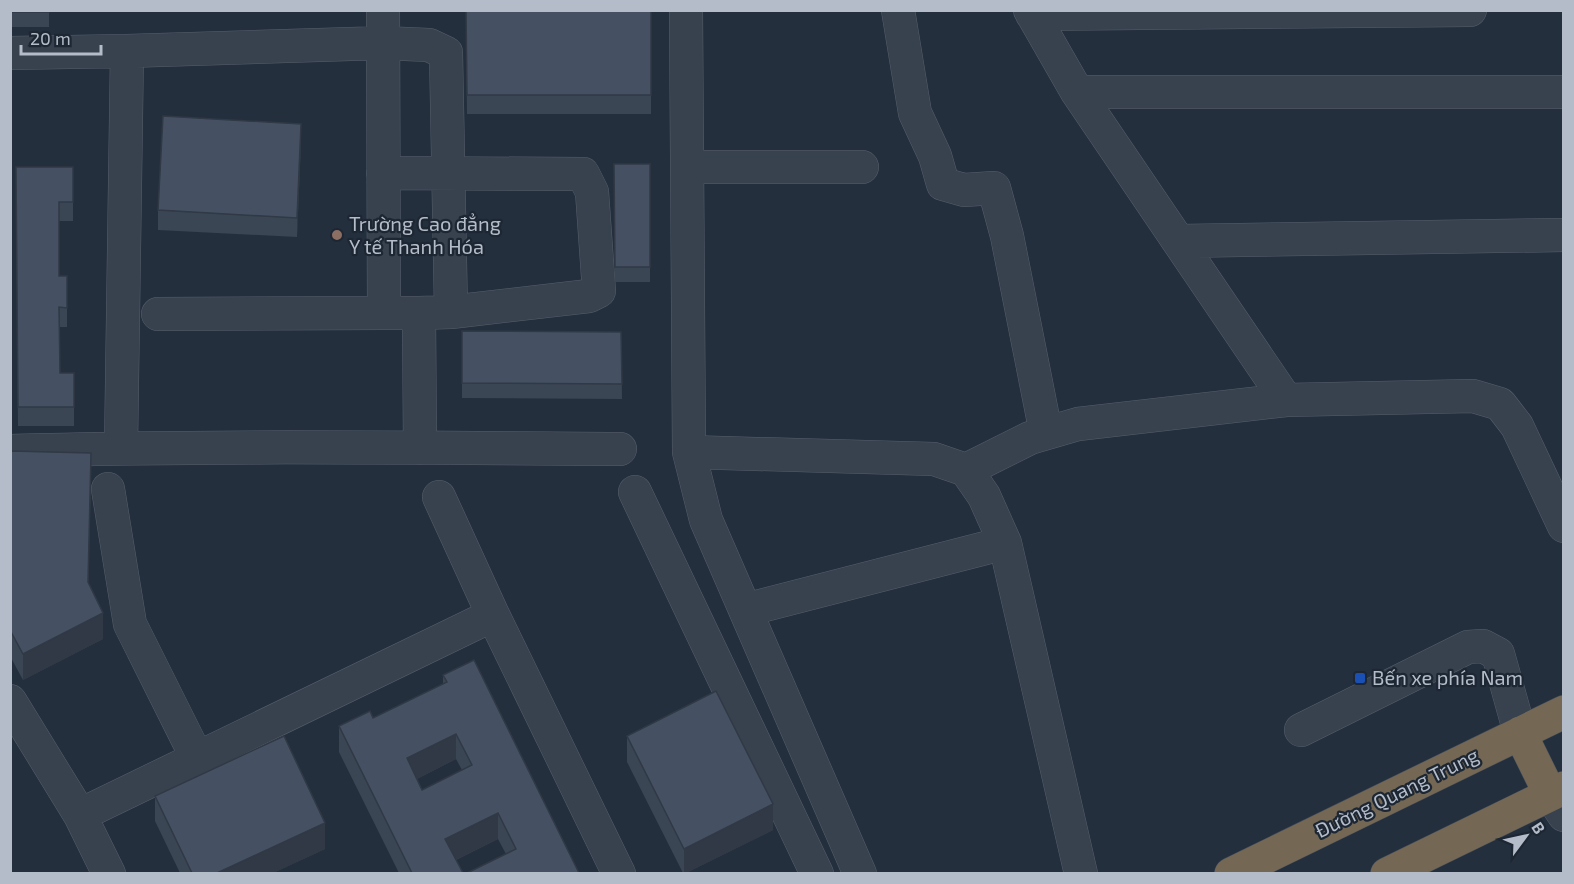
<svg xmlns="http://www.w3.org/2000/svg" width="1574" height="884" viewBox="0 0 1574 884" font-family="'Exo 2',sans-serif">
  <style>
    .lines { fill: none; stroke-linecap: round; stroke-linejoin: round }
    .minor-casing { stroke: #565f6c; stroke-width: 34 }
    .highway-casing { stroke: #434c59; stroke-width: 34 }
    .minor { stroke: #38414e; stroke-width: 33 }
    .highway { stroke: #746855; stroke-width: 33 }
    .wall { fill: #3b4654; fill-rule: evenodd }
    .shaded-wall { fill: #303945 }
    .building { fill: #455162; stroke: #303945; stroke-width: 1.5; fill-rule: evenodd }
    .education-dot { fill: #8d6e63; stroke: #1d2633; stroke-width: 2 }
    .transit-dot { fill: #1a4fb4; stroke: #1d2633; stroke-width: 2 }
    .labels { text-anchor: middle; stroke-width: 4.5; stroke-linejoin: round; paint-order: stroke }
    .poi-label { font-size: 20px; fill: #b4bcc9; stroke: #1d2633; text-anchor: start }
    .street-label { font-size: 20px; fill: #b4bcc9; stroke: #1d2633 }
  </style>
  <rect width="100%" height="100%" fill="#242f3e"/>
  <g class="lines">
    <!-- minor casing -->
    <g class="minor-casing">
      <path id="minor" d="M 383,10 L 384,313 L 419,313 L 420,448
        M 686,10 L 689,452 L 706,520 L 860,874
        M 898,10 L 915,113 L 935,156 L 943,184 L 964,190 L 994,188 L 1007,236 L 1046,433
        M 1030,10 L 1077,92 L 1286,400
        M 1032,14 L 1470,10
        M 10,53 L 127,51
        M 1077,92 L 1564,92
        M 687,167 L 862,167
        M 383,173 L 583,174 L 592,192 L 599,291 L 589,296 L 451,312
        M 1179,241 L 1564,235
        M 158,314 L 384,313
        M 121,448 L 127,51 L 383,43 L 429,45 L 446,53 L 451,312 L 419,313
        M 10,451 C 214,445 417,448 620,449
        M 689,452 L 934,459 L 966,470 L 984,496 L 1005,543 L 1081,874
        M 966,470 L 1030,438 L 1078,424 L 1286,400 L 1473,396 L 1500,404 L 1517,426 L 1564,526
        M 108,489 L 130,624 L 197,758
        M 635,492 L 817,874
        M 439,497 L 493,615 L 619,874
        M 745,610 L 1005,543
        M 10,701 L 80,815 L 109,874
        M 1301,730 L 1468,647 L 1483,646 L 1498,654 L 1520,733
        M 1550,794 L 1564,815
        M 80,815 L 493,615"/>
    </g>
    <!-- highway casing -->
    <g class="highway-casing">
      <path id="highway" d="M 1520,733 L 1550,794
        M 1231,874 L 1564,712
        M 1387,874 L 1564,788"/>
    </g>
    <!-- minor -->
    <use href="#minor" class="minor"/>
    <!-- highway -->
    <use href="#highway" class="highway"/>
  </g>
  <!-- wall -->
  <path class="wall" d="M 10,10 L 49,10 L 49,27 L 10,27 Z
    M 466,10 L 651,10 L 651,114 L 467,114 Z
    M 301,143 L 297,237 L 158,230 L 158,210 Z
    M 614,164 L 650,164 L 650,282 L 615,282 Z
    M 16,167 L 73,167 L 73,221 L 59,221 L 59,276 L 67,308 L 67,327 L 59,327 L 60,373 L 74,373 L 74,426 L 18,426 Z
    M 462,331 L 621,332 L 622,399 L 462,398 Z
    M 10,451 L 91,479 L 88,583 L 103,639 L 23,680 L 10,656 Z
    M 443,675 L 579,873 L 506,854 L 498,839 L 456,860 L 463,873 L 399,873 L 339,752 L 339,726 L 373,718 L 443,684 ZM 456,759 L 462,770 L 422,790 L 417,779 Z
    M 627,736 L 773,830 L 686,873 L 683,873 L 627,762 Z
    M 155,796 L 325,849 L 273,873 L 180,873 L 155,821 Z"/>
  <!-- shaded-wall -->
  <path class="shaded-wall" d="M 301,124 L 301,143 L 297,237 L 297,218 Z
    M 91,453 L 91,479 L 88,608 L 88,582 Z
    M 103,613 L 103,639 L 23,680 L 23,654 Z
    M 456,734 L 456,759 L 407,784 L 407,758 Z
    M 773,804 L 773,830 L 686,873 L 684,873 L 684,849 Z
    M 498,813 L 498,839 L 445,865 L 445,839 Z
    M 325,823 L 325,849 L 273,873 L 217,873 Z"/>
  <!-- building -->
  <path class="building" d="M 10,10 L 49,10 L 49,12 L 10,12 Z
    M 466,10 L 651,10 L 651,95 L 467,95 Z
    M 163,116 L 301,124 L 297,218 L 158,210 Z
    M 614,164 L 650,164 L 650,267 L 615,267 Z
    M 16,167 L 73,167 L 73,202 L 59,202 L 59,276 L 67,276 L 67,308 L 59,307 L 60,373 L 74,373 L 74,407 L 18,407 Z
    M 462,331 L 621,332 L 622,384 L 462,383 Z
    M 10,451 L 91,453 L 88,582 L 103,613 L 23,654 L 10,630 Z
    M 474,660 L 579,873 L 467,873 L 516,849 L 498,813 L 445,839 L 463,873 L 412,873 L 339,726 L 370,711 L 373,718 L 447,682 L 443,675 ZM 456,734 L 472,765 L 422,790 L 407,758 Z
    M 716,691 L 773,804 L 684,849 L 627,736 Z
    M 284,736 L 325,823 L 217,873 L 192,873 L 155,796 Z"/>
  <!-- markers -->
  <circle class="education-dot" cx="337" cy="235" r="6"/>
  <rect class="transit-dot" x="1354" y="672" width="12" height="12" rx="3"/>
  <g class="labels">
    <!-- poi labels -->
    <g class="poi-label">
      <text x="349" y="231">Trường Cao đẳng<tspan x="349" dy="23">Y tế Thanh Hóa</tspan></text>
      <text x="1372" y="685">Bến xe phía Nam</text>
    </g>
    <!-- street labels -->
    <g class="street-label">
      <text transform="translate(1397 793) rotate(-26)" y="7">Đường Quang Trung</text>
    </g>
  </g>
  <!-- border -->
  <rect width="1574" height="884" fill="none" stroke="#b4bcc9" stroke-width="24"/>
  <!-- north arrow -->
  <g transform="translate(1526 836) rotate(57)" stroke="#1d2633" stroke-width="4.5" paint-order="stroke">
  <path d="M0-4.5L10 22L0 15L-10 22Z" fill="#b4bcc9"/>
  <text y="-9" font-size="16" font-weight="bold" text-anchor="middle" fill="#b4bcc9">B</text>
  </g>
  <!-- scale -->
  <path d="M21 45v9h80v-9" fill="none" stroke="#b4bcc9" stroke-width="3"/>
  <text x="30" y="45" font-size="18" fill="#b4bcc9" stroke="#1d2633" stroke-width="4.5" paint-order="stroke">20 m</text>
</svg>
